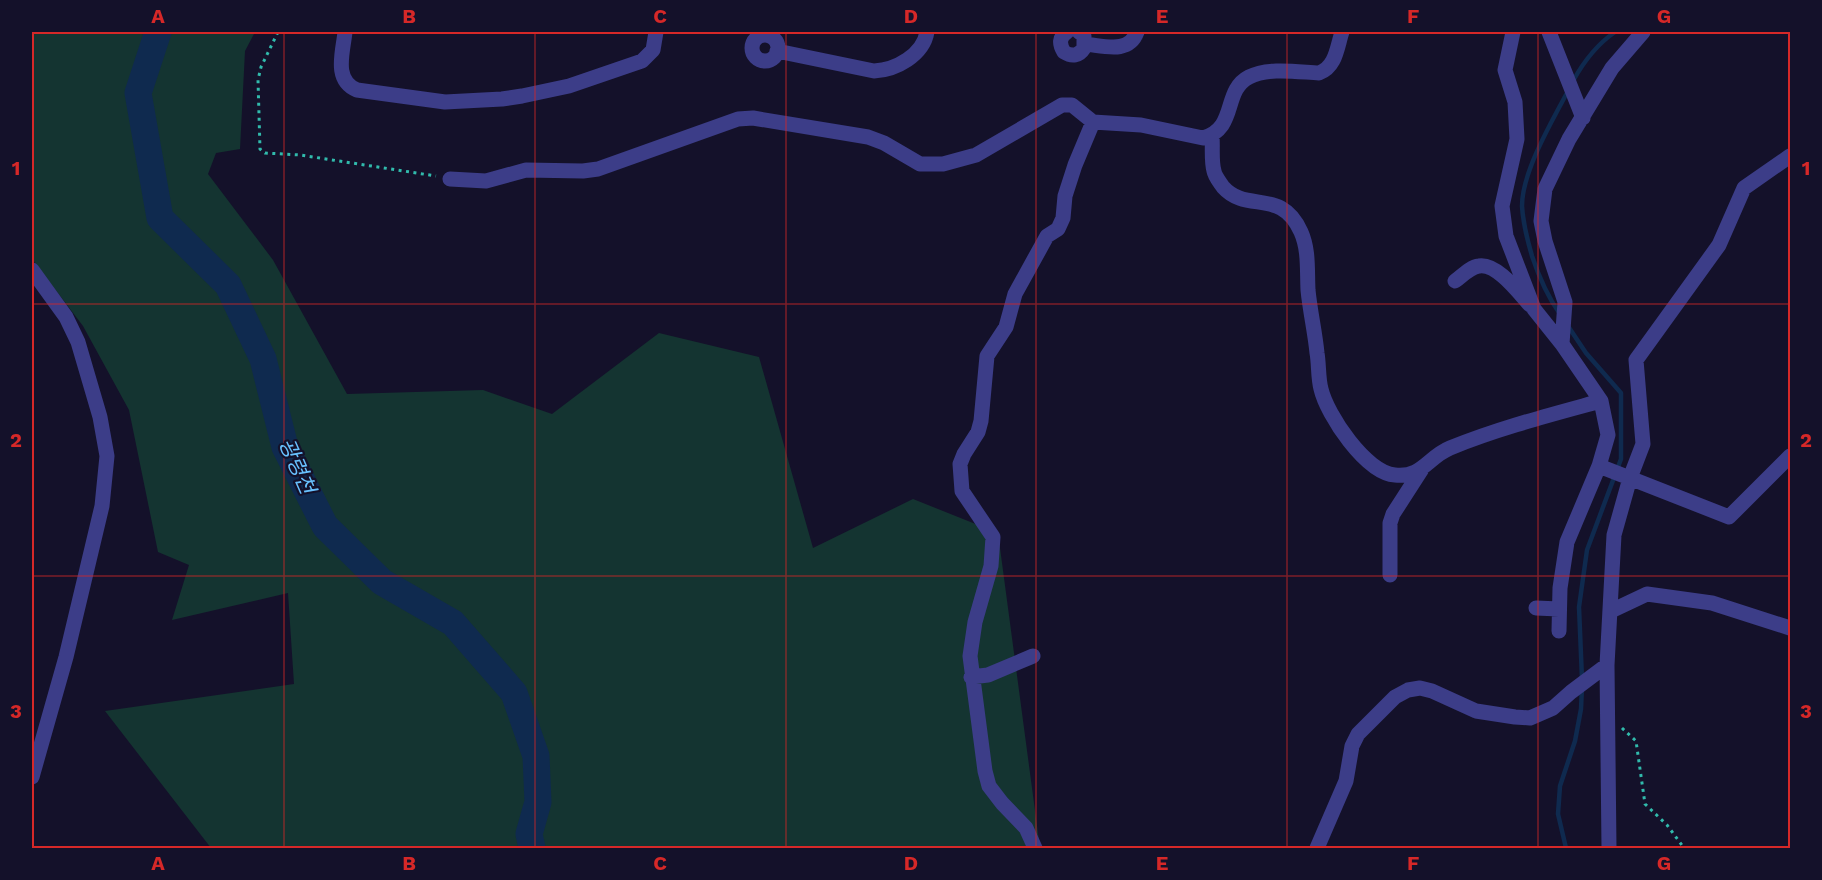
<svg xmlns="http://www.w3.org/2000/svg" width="1822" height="880" viewBox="0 0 1822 880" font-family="'Work Sans','Noto Sans KR',sans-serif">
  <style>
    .green { fill: #143431 }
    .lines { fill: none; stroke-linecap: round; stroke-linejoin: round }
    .stream { stroke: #0f2a4f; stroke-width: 4.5 }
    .river { stroke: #0f2a4f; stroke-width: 27 }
    .path { stroke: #31bbac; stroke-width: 3; stroke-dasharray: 3 4.5; stroke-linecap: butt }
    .minor { stroke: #3c3d88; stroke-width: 15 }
    .grid { fill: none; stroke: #d62828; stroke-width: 1.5; stroke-opacity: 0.55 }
    .labels { text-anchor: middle; stroke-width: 4.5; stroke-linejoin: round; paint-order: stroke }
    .water-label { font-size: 21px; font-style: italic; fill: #68c1fe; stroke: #14112a }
    .neatline { fill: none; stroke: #d62828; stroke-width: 2 }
    .grid-label { font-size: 20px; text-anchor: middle; font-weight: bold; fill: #d62828 }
  </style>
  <rect width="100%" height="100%" fill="#14112a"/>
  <!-- green -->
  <path class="green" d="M 32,32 L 255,32 L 245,51 L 240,149 L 216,153 L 208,174 L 273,260 L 347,394 L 483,390 L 552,414 L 659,333 L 759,357 L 813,548 L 913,499 L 998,533 L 1040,848 L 211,848 L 105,711 L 294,684 L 288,593 L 172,620 L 189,565 L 158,552 L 129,410 L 83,326 L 32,259 Z"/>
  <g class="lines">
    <!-- stream -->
    <path class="stream" d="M 1573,81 C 1584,61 1596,45 1615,32
      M 1560,314 C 1547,296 1539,277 1532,256 C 1527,239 1523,223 1522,206 C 1522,172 1552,121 1568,91
      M 1568,326 L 1586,353 L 1621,393 L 1621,459 L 1587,550 L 1579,607 L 1582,679
      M 1566,848 L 1558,814 L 1560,786 L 1575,741 L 1581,709 L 1582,687"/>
    <!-- river -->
    <path class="river" d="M 158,32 L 138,93 L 160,218 L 228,285 L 263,359 L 285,447 L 325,526 L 382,582 L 453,623 L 514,693 L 536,756 L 538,802 L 529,834 L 532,848"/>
    <!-- path -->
    <path class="path" d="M 278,32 L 261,67 L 258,80 L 260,149 L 265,153 L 300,155 L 436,176
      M 1622,728 L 1636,741 L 1645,804 L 1667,825 L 1684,848"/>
    <!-- minor -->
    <path class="minor" d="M 345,32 C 343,52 333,80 357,90 L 445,102 L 502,99 L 522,96 L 569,86 L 642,61 L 653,50 L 656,32
      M 1067,32 C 1059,37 1059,44 1064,52 C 1072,57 1079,56 1084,48 L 1084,36 L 1079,32
      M 1513,32 L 1505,70 L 1515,102 L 1517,139 L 1502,206 L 1506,236 L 1534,309 L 1562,344 L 1601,401 L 1608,435 L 1599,466 L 1567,542 L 1560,588 L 1559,631
      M 1549,32 L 1583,118
      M752 48a13 13 0 1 1 26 0a13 13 0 1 1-26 0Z
      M 1085,44 C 1105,46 1129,54 1137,32
      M 777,51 L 874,71 C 896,70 923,55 927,32
      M 1212,135 C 1213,147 1211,161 1214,171 C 1215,177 1220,182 1223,187 C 1247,214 1281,187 1301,232 C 1309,250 1307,270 1308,290 C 1310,311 1315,332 1317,353 C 1319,364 1318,378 1321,389 C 1327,415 1366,473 1395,475 C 1422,478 1428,457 1450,448 C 1499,428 1550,415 1601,401
      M 450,179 L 486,181 L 526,170 L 583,171 L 598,169 L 738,119 L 753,118 L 868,137 L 884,143 L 920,164 L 943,164 L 976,155 L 1062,105 L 1072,105 L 1093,122 L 1141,125 L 1203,138 C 1238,128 1222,91 1249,77 C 1268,67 1298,72 1319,73 C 1336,67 1337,47 1342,32
      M 32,270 L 66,317 L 78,342 L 100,417 L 107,456 L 102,506 L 66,657 L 32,777
      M 1455,281 C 1462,276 1470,267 1479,266 C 1497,263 1519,293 1530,305
      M 1562,344 L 1565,302 L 1545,241 L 1541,221 L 1545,189 L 1569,139 L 1612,68 L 1643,32
      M 1599,466 L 1729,517 L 1790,456
      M 1390,575 L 1390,523 L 1393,514 L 1422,469
      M 1536,608 L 1559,609
      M 1611,611 L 1647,594 L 1712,603 L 1790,628
      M 971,677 L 988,675 L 1033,656
      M 1035,848 L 1026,828 L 1002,803 L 989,786 L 985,771 L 970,656 L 975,622 L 991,566 L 993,537 L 962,491 L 960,464 L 964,454 L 978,432 L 981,421 L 987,356 L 1006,327 L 1015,294 L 1047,236 L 1058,229 L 1063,218 L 1065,196 L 1075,165 L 1093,122
      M 1317,848 L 1346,781 L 1352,746 L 1358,734 L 1395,697 L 1408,690 L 1420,688 L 1432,691 L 1476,711 L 1515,717 L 1530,718 L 1553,708 L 1571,692 L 1607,665
      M 1609,848 L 1607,665 L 1614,535 L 1630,478 L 1643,444 L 1636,360 L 1719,245 L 1744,188 L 1790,156"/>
  </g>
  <!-- grid -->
  <path class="grid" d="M 284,32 L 284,848M 535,32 L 535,848M 786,32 L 786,848M 1036,32 L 1036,848M 1287,32 L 1287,848M 1538,32 L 1538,848M 32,304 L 1790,304M 32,576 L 1790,576"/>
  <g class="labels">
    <!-- water labels -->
    <g class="water-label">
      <text transform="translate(297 466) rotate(66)" y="7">광령천</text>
    </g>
  </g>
  <!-- border -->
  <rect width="1822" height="880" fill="none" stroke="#14112a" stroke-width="66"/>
  <rect x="33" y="33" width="1756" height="814" class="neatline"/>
  <g class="grid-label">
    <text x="158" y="23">A</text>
    <text x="409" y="23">B</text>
    <text x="660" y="23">C</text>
    <text x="911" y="23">D</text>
    <text x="1162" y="23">E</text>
    <text x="1413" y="23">F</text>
    <text x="1664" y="23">G</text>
    <text x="16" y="175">1</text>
    <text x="1806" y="175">1</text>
    <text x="16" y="447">2</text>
    <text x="1806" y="447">2</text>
    <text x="16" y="718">3</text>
    <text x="1806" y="718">3</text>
    <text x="158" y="870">A</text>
    <text x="409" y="870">B</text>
    <text x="660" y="870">C</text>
    <text x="911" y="870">D</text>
    <text x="1162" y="870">E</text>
    <text x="1413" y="870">F</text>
    <text x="1664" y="870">G</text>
  </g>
</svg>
